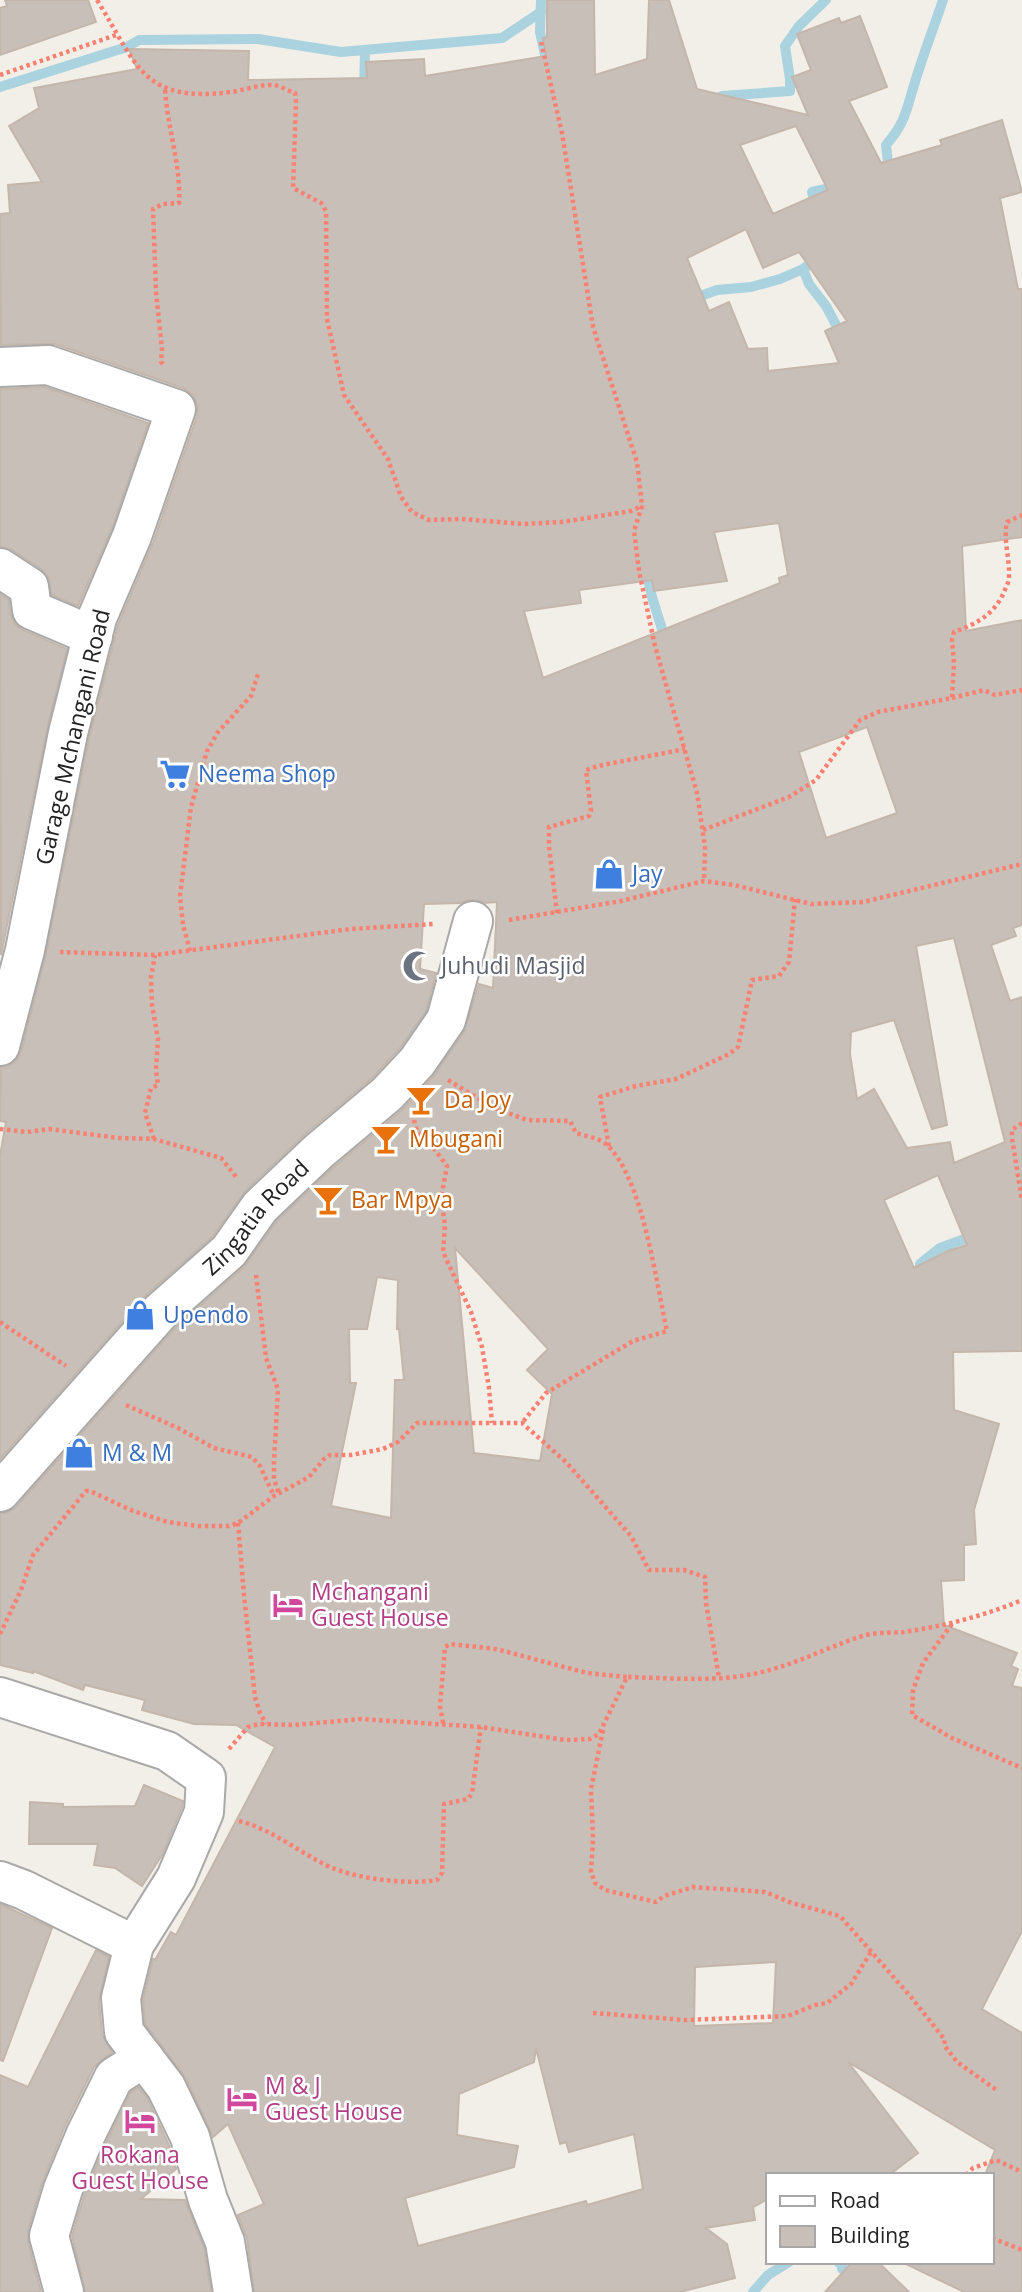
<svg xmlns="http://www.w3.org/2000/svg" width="1022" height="2292" viewBox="0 0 1022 2292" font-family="'Open Sans',sans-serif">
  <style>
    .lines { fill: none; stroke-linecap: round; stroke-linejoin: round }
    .stream { stroke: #aad3df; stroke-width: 10 }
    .building { fill: #c7bfb8; stroke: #c4b6ab; stroke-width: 2; fill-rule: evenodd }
    .minor-casing { stroke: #a9a9a9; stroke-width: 42 }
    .path { stroke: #fa8072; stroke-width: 4.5; stroke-dasharray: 3.5 3.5; stroke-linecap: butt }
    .minor { stroke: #fff; stroke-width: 38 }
    .labels { text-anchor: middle; stroke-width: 5; stroke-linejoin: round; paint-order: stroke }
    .street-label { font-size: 23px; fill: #222; stroke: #fff }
    .shop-label { font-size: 23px; fill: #366cbe; stroke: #fff; text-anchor: start }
    .worship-label { font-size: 23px; fill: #5b616d; stroke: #fff; text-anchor: start }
    .food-label { font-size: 23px; fill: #c56008; stroke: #fff; text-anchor: start }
    .hotel-label { font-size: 23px; fill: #b23c85; stroke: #fff; text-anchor: start }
  </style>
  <rect width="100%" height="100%" fill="#f2efe9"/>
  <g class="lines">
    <!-- stream -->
    <path class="stream" d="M 541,0 L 540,32 L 548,69
      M 0,87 L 127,47 L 139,40 L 258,39 L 341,52 L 502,38 L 541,12
      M 364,91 L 365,50
      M 713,100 L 722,96 L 790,91 L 790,79 L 785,46 L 799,26 L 826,0
      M 887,172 L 889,172 L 886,145 C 906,122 906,110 915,82 C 923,55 934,27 943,0
      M 816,208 L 812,192 L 839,186
      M 803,269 L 809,284 L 826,306 L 843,338
      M 692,299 L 717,290 L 751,287 L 780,279 L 803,269 L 818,258
      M 646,569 L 652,597 L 666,642
      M 923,1276 L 920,1264 L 940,1248 L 978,1234
      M 838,2262 L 842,2265 L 842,2269
      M 753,2292 L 768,2275 L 789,2262"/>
  </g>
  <!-- building -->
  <path class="building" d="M 5,0 L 88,0 L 96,22 L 0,55 L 0,8 L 7,6 Z
    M 547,0 L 594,0 L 595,75 L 647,59 L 649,0 L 669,0 L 697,89 L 808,115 L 792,77 L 811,70 L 797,34 L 839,18 L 841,23 L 860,16 L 887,87 L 849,101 L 881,163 L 942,145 L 940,140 L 1002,120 L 1022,192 L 1000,198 L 1018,289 L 1022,289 L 1022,537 L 962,546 L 966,631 L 1022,620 L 1022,925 L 1013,928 L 1016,936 L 991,945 L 1010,1001 L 1022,997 L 1022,1351 L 953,1352 L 954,1410 L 999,1424 L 974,1510 L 976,1544 L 964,1545 L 964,1580 L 941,1581 L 944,1625 L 1017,1653 L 1011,1666 L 1018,1669 L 1012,1686 L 1022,1688 L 1022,1931 L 982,2009 L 1022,2033 L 1022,2292 L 964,2292 L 902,2262 L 992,2262 L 992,2175 L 985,2175 L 995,2150 L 848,2062 L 918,2153 L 889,2175 L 768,2175 L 768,2199 L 753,2207 L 755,2220 L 706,2228 L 727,2244 L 735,2278 L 680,2292 L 254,2292 L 247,2238 L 238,2215 L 264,2204 L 228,2124 L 213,2137 L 186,2078 L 145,2024 L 143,2000 L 153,1959 L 155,1960 L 171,1932 L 176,1935 L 275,1747 L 236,1725 L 194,1724 L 142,1710 L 145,1700 L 85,1685 L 83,1690 L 33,1671 L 33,1673 L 0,1665 L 0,1513 L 8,1512 L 16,1507 L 176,1327 L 244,1267 L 277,1221 L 334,1167 L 401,1111 L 433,1077 L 464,1032 L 479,984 L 493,988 L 497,902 L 484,903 L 478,900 L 468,900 L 461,903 L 424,904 L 420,969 L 436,973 L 426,1011 L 400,1048 L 372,1078 L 305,1134 L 245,1191 L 213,1236 L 145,1296 L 0,1459 L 0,1156 L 6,1122 L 0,1121 L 1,1067 L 6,1067 L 15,1062 L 21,1052 L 46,954 L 89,738 L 118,625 L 153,543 L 197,416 L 198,406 L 193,395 L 183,388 L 55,344 L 1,345 L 0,214 L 10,213 L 8,185 L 42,182 L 9,126 L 39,108 L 34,88 L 137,69 L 129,49 L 249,51 L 248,80 L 367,78 L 366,62 L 424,59 L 425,76 L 546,56 L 543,38 L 547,37 ZM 796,126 L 828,190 L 773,214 L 740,145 ZM 746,229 L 763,268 L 799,252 L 847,321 L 825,331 L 839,363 L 768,371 L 767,348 L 748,349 L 729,302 L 709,311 L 687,258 ZM 779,523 L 788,575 L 779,578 L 780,583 L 543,678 L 524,611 L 581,603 L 579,590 L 652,580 L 654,591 L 727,581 L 714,532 ZM 867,727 L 897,813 L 826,838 L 799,752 ZM 954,938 L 1005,1142 L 954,1163 L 950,1142 L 907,1148 L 874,1089 L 857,1099 L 850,1054 L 851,1032 L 894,1020 L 932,1129 L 947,1125 L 916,946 ZM 938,1175 L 967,1245 L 948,1251 L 914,1268 L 884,1200 ZM 455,1248 L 548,1349 L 527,1370 L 552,1394 L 540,1461 L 474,1453 ZM 377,1277 L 398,1280 L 397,1329 L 399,1329 L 404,1380 L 395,1380 L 391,1518 L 331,1506 L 356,1383 L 350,1383 L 349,1329 L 367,1329 ZM 776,1962 L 773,2023 L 694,2026 L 695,1967 ZM 536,2048 L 560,2144 L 566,2142 L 569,2152 L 634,2134 L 643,2189 L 587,2205 L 586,2201 L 418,2246 L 405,2198 L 514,2167 L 518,2146 L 457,2135 L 459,2094 L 534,2062 Z
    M 45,387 L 148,423 L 112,528 L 78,606 L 52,595 L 48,576 L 41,569 L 12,550 L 0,546 L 0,389 Z
    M 0,594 L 9,600 L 10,613 L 15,624 L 23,630 L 67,649 L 47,729 L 1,955 Z
    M 144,1785 L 183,1801 L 182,1807 L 162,1855 L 142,1886 L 115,1868 L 94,1865 L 98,1844 L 29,1844 L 30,1802 L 63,1804 L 63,1807 L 135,1806 Z
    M 0,1904 L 52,1928 L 3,2061 L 0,2060 Z
    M 96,1950 L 109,1957 L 99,2000 L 102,2035 L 112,2052 L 94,2067 L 65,2126 L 42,2183 L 28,2230 L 28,2242 L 41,2292 L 0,2292 L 0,2075 L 28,2087 Z
    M 139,2087 L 147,2098 L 169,2145 L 176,2169 L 141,2199 L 185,2200 L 204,2248 L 211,2292 L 85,2292 L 72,2236 L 84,2196 L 105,2145 L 131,2092 Z
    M 852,2262 L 878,2262 L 909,2292 L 825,2292 Z"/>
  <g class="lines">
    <!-- minor casing -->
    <g class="minor-casing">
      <g id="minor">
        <path d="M 0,367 L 48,365 L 176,409 L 132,536 L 97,618 L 68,733 L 25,950 L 0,1046"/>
        <path d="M 0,568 L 29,587 L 32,610 L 93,636"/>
        <path id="s1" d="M 0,1492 L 161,1311 L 229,1251 L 260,1207 L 319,1151 L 387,1094 L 417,1062 L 446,1020 L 473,921"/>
        <path d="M 0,1697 L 167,1751 L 206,1778 L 204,1812 L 176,1878 L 134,1945 L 121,1998 L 124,2032 L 166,2087 L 190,2137 L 208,2200 L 225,2242 L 233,2292"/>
        <path d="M 0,1881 L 24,1890 L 134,1945"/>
        <path d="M 64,2292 L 49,2236 L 63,2189 L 85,2136 L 114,2077 L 144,2058"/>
      </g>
    </g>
    <!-- path -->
    <path class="path" d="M 97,0 C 138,66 142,103 231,92 C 244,90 261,84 274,85 C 281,86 288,91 295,93 L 296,102 L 293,188 L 321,203 L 326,211 L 327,319 L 344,395 L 388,459 L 401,497 L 412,512 L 429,520 L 462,519 L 523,524 L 562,522 L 631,511 L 642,506
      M 541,42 L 562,133 L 593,327 L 637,462 L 642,506 L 634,531 L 639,571 L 655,646 L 697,793 L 705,846 L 704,881
      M 0,75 L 116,35
      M 163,364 L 161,362 L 162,349 L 156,292 L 153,209 L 163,204 L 179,203 C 181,163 167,128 165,88
      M 952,698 L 984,690 L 995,695 L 1022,690
      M 703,830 L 789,797 L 816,780 L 860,720 L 878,712 L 952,698 L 954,663 L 952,640 L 954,632 C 976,624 994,615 1004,592 C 1006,587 1009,582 1009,577 C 1010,558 1003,541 1007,522 L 1022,515
      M 557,913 L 549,847 L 549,827 L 589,816 L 591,811 L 586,770 L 598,766 L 685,749
      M 509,920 L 621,901 L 704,881 L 734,885 L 811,904 L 863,902 L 1022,864
      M 190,951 L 183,925 L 180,896 L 191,807 L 207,751 L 218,732 L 251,696 L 258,674
      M 60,952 L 155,955 L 350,929 L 434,924
      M 448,1080 L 494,1108 L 527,1120 L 570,1121 L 576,1133 C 585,1136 599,1138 606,1144 C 643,1177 656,1283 667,1331 L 633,1341 L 546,1393 L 522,1423
      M 414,1120 L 417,1131 L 429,1142 L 447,1166 L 441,1198 L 445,1225 L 443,1252 L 471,1312 L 482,1347 L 489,1388 L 492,1423
      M 1022,1123 L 1012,1130 L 1012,1138 L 1022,1201
      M 0,1129 L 27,1132 L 49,1129 L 119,1138 L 154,1139 L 221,1158 L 237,1178
      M 154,1139 L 145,1113 L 151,1088 L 158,1085 L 156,1070 L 158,1039 L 152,1005 L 151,977 L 155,955
      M 609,1146 L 600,1097 L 636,1086 L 676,1079 L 729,1054 L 738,1047 L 752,980 L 779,976 L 789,962 L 795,899
      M 256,1275 L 266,1358 L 278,1389 L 274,1462 L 274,1479 L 279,1494
      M 0,1322 L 66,1366
      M 126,1405 L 178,1428 L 214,1448 L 252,1457 L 260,1466 L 274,1496
      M 238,1523 L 244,1595 L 255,1697 L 260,1713 L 266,1724
      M 952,1624 L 923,1663 L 913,1690 L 912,1715 L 952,1738 L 1022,1768
      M 0,1634 L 21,1590 L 33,1555 L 86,1491 L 90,1491 L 133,1511 L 168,1522 L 198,1526 L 229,1526 L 238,1523 L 274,1496 L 309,1477 L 324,1459 L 330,1455 L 351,1455 L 383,1449 L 398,1442 L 417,1423 L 522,1423 L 566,1462 L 631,1536 L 649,1570 L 684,1570 L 705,1577 L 706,1603 L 719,1677
      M 443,1723 L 440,1706 L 445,1647 L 450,1644 L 496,1649 L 587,1673 L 627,1677
      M 603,1730 L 591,1789 L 593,1839 L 591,1872 L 595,1883 L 605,1890 L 656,1902 L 664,1896 L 693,1887 L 765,1892 L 792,1903 L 840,1916 L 911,1997 L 945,2040 L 944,2045 L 957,2062 L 998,2091
      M 229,1749 L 248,1727 L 259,1724 L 294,1725 L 361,1719 L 481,1727 L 565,1740 L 590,1739 L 599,1734 L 627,1677 C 673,1678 722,1683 766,1671 C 801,1662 832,1645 866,1635 C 878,1632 892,1633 904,1632 C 944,1626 984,1616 1022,1600
      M 239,1821 C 274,1830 298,1852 330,1867 C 358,1879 407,1885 437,1880 L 442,1873 L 444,1804 L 468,1799 L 472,1793 L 481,1727
      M 593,2013 L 685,2020 L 788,2016 L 815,2005 L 827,2003 L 851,1984 L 871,1952
      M 966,2175 L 973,2168 L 996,2160 L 1022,2172
      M 992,2238 L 1022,2250"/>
    <!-- minor -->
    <use href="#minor" class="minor"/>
  </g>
  <!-- icons -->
  <defs>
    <g id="supermarket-bare" transform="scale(2.415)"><path d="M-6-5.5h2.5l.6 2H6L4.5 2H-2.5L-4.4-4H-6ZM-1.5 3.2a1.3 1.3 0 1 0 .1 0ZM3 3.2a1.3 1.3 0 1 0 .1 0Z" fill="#3f7fe0" stroke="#fff" stroke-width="2.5" paint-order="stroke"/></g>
    <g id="shop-bare" transform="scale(2.415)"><path d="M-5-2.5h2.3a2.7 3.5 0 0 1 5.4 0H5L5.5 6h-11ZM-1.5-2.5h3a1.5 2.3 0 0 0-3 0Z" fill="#3f7fe0" stroke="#fff" stroke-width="2.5" paint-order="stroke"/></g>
    <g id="mosque-bare" transform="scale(2.415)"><path d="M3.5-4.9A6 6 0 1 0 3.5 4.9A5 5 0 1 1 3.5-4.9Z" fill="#6b7280" stroke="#fff" stroke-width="2.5" paint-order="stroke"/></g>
    <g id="bar-bare" transform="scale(2.415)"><path d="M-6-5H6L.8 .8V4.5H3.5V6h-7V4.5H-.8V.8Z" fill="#e8710a" stroke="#fff" stroke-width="2.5" paint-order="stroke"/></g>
    <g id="hotel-bare" transform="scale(2.415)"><path d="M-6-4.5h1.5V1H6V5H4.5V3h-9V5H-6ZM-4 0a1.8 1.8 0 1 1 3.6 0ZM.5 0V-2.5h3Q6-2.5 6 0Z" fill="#d1479c" stroke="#fff" stroke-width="2.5" paint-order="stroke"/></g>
  </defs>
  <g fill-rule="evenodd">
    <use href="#supermarket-bare" x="175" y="774"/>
    <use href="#shop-bare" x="609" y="874"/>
    <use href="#mosque-bare" x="418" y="966"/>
    <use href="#bar-bare" x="421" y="1100"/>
    <use href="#bar-bare" x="386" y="1139"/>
    <use href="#bar-bare" x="328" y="1200"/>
    <use href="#shop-bare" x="140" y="1315"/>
    <use href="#shop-bare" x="79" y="1453"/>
    <use href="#hotel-bare" x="288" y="1605"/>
    <use href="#hotel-bare" x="242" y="2099"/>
    <use href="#hotel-bare" x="140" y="2121"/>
  </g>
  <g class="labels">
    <!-- street labels -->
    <g class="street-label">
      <text transform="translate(73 737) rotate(-77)" y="8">Garage Mchangani Road</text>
      <text dy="8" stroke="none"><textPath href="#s1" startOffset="376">Zingatia Road</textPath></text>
    </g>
    <!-- shop labels -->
    <g class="shop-label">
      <text x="198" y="782">Neema Shop</text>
      <text x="632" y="882">Jay</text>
      <text x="163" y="1323">Upendo</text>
      <text x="102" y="1461">M &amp; M</text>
    </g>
    <!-- worship labels -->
    <g class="worship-label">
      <text x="441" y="974">Juhudi Masjid</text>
    </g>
    <!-- food labels -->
    <g class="food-label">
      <text x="444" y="1108">Da Joy</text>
      <text x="409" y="1147">Mbugani</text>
      <text x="351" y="1208">Bar Mpya</text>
    </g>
    <!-- hotel labels -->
    <g class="hotel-label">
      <text x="311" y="1600">Mchangani<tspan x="311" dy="26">Guest House</tspan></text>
      <text x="265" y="2094">M &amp; J<tspan x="265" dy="26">Guest House</tspan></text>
      <text x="140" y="2163" text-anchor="middle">Rokana<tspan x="140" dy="26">Guest House</tspan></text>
    </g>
  </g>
  <!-- legend -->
  <rect x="766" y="2173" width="228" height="91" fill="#ffffff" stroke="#a7a7a7" stroke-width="2"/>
  <rect x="780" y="2196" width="35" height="10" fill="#ffffff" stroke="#a7a7a7" stroke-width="2"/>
  <text x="830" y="2208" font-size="21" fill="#222222">Road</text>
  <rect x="780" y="2226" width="35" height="21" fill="#c7bfb8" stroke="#a7a7a7" stroke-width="2"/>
  <text x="830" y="2243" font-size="21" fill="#222222">Building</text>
</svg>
